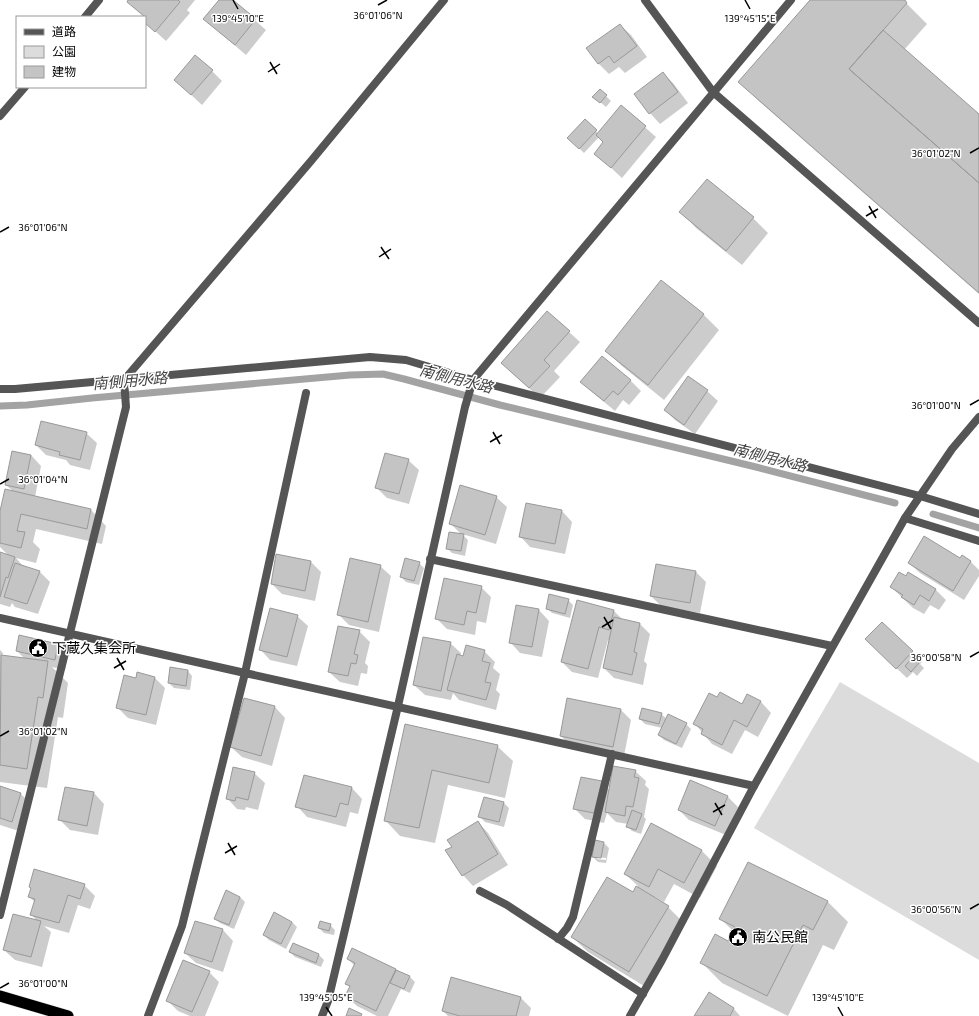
<svg xmlns="http://www.w3.org/2000/svg" width="979" height="1016" viewBox="0 0 979 1016" font-family="'Exo 2','Noto Sans JP',sans-serif">
  <style>
    .green { fill: #dcdcdc }
    .shadow { fill: #0003; fill-rule: evenodd }
    .lines { fill: none; stroke-linecap: round; stroke-linejoin: round }
    .stream { stroke: #a3a3a3; stroke-width: 7 }
    .building { fill: #c4c4c4; stroke: #999 }
    .trunk-casing { stroke: #dbdbdb; stroke-width: 12 }
    .minor { stroke: #555; stroke-width: 8 }
    .tertiary { stroke: #555; stroke-width: 8 }
    .trunk { stroke: #000; stroke-width: 11 }
    .ticks { fill: none; stroke: #000; stroke-width: 1.5 }
    .labels { text-anchor: middle; stroke-width: 3; stroke-linejoin: round; paint-order: stroke }
    .poi-label { font-size: 14px; fill: #000; stroke: #fff; text-anchor: start }
    .water-label { font-size: 15px; font-style: italic; fill: #444; stroke: #fff }
    .ticks-label { font-size: 10px; text-anchor: middle; fill: #000; stroke: #fff; stroke-width: 3; stroke-linejoin: round; paint-order: stroke }
  </style>
  <rect width="100%" height="100%" fill="#fff"/>
  <!-- green -->
  <path class="green" d="M 840,682 L 979,763 L 979,960 L 754,828 Z"/>
  <!-- shadow -->
  <path class="shadow" d="M 130,0 L 195,0 L 187,10 L 190,13 L 166,41 L 145,22 L 145,17 L 128,2 Z
    M 220,0 L 232,0 L 266,30 L 246,55 L 204,19 Z
    M 812,0 L 903,0 L 927,24 L 904,50 L 979,116 L 979,294 L 760,102 L 740,82 Z
    M 620,25 L 631,35 L 647,57 L 625,73 L 619,67 L 609,74 L 599,64 L 588,49 Z
    M 212,71 L 222,81 L 202,105 L 175,80 Z
    M 663,73 L 673,83 L 688,103 L 660,124 L 650,113 Z
    M 600,90 L 611,101 L 606,107 L 599,101 Z
    M 622,107 L 656,137 L 622,178 L 595,153 L 604,142 L 599,137 L 584,153 L 569,138 L 585,121 L 599,134 Z
    M 681,212 L 753,218 L 768,233 L 742,265 L 696,228 Z
    M 661,281 L 704,315 L 719,330 L 664,400 L 622,366 L 606,351 Z
    M 547,312 L 580,342 L 554,371 L 560,377 L 540,398 L 512,373 Z
    M 602,357 L 631,381 L 641,391 L 629,405 L 623,400 L 615,411 L 592,392 L 582,382 Z
    M 707,391 L 718,401 L 695,434 L 675,420 L 665,410 Z
    M 86,433 L 97,443 L 90,470 L 70,465 L 66,460 L 46,455 L 36,445 Z
    M 13,452 L 31,455 L 41,466 L 35,497 L 91,510 L 106,526 L 102,544 L 36,529 L 33,542 L 40,549 L 36,563 L 16,558 L 24,567 L 39,571 L 50,582 L 38,614 L 15,607 L 12,603 L 10,607 L 0,604 L 0,553 L 8,555 L 0,547 L 0,516 L 14,492 L 6,485 Z
    M 408,460 L 419,470 L 409,504 L 387,498 L 377,488 Z
    M 496,497 L 507,507 L 496,544 L 462,534 L 468,540 L 465,556 L 452,553 L 447,548 L 462,535 L 450,523 Z
    M 562,511 L 572,522 L 565,554 L 530,547 L 520,536 Z
    M 962,557 L 971,562 L 979,570 L 979,576 L 964,600 L 920,573 L 909,563 L 960,560 Z
    M 311,562 L 321,572 L 315,601 L 282,594 L 272,584 Z
    M 419,563 L 424,568 L 419,585 L 406,582 L 401,577 Z
    M 380,566 L 391,576 L 379,632 L 349,625 L 339,615 Z
    M 695,571 L 706,582 L 700,613 L 661,606 L 651,596 Z
    M 906,577 L 935,589 L 946,600 L 939,610 L 930,605 L 924,614 L 913,608 L 891,587 Z
    M 481,587 L 491,597 L 486,623 L 477,621 L 475,635 L 447,629 L 437,619 Z
    M 568,600 L 573,605 L 570,618 L 552,613 L 547,608 Z
    M 539,610 L 549,621 L 542,657 L 520,653 L 510,642 Z
    M 614,611 L 623,620 L 640,624 L 650,634 L 644,661 L 647,664 L 643,685 L 614,678 L 604,668 L 610,641 L 608,640 L 598,678 L 572,672 L 562,662 Z
    M 297,616 L 308,626 L 297,666 L 270,660 L 260,649 Z
    M 359,631 L 370,642 L 365,663 L 368,666 L 367,674 L 361,673 L 358,686 L 340,682 L 329,672 Z
    M 450,643 L 461,653 L 460,656 L 464,657 L 484,651 L 495,662 L 493,668 L 500,674 L 496,690 L 500,694 L 496,710 L 459,700 L 453,693 L 451,700 L 425,695 L 414,685 Z
    M 58,644 L 68,655 L 65,670 L 52,667 L 68,683 L 63,718 L 58,717 L 47,788 L 0,782 L 0,650 L 3,653 L 2,656 L 25,659 L 17,651 Z
    M 877,650 L 912,652 L 922,662 L 920,664 L 924,668 L 917,676 L 913,672 L 907,678 Z
    M 188,671 L 192,676 L 190,690 L 174,688 L 169,683 Z
    M 154,677 L 165,688 L 156,725 L 128,718 L 117,707 L 137,679 Z
    M 747,695 L 761,702 L 771,713 L 758,737 L 745,730 L 732,754 L 712,744 L 695,724 L 718,699 L 742,705 Z
    M 245,699 L 275,707 L 285,718 L 272,766 L 242,757 L 231,747 Z
    M 621,710 L 631,720 L 624,756 L 571,746 L 561,736 Z
    M 661,714 L 667,719 L 686,724 L 691,729 L 682,748 L 664,740 L 659,735 L 662,728 L 645,724 L 640,719 Z
    M 406,725 L 497,746 L 513,761 L 505,798 L 448,785 L 435,843 L 400,836 L 385,820 Z
    M 635,771 L 646,781 L 645,785 L 649,789 L 644,817 L 646,819 L 641,834 L 632,831 L 627,826 L 628,824 L 616,822 L 607,813 L 604,823 L 585,819 L 574,808 L 601,782 L 610,791 Z
    M 254,773 L 265,783 L 258,810 L 246,807 L 245,810 L 237,809 L 227,798 Z
    M 305,776 L 352,788 L 362,799 L 358,814 L 350,812 L 346,827 L 307,817 L 297,806 Z
    M 0,787 L 20,793 L 31,804 L 22,832 L 0,825 Z
    M 94,793 L 104,804 L 98,835 L 70,830 L 60,820 Z
    M 728,797 L 738,807 L 726,835 L 689,820 L 679,810 Z
    M 485,798 L 504,803 L 509,808 L 504,827 L 485,822 L 480,817 Z
    M 478,822 L 488,833 L 508,865 L 473,886 L 463,875 Z
    M 651,824 L 702,851 L 717,866 L 700,898 L 674,884 L 664,902 L 655,897 L 654,898 L 668,907 L 683,922 L 644,986 L 588,952 L 572,937 L 633,894 L 638,886 L 625,874 Z
    M 604,843 L 609,848 L 606,863 L 598,862 L 593,857 ZM 597,857 L 606,858 L 606,860 L 597,859 Z
    M 749,863 L 828,902 L 848,922 L 834,950 L 823,945 L 788,1016 L 722,983 L 701,962 L 729,942 L 734,932 L 721,919 Z
    M 84,885 L 95,896 L 90,909 L 78,905 L 69,933 L 44,926 L 51,932 L 42,967 L 15,960 L 4,950 L 37,921 L 31,914 L 35,902 L 29,897 L 32,889 L 30,887 Z
    M 240,897 L 245,902 L 234,929 L 220,923 L 215,919 Z
    M 196,922 L 223,930 L 233,941 L 223,972 L 196,963 L 185,953 Z
    M 292,922 L 297,927 L 286,949 L 269,940 L 264,935 Z
    M 330,925 L 335,930 L 334,935 L 324,933 L 319,928 Z
    M 290,952 L 319,955 L 324,960 L 321,967 L 295,957 Z
    M 348,959 L 395,969 L 410,977 L 415,982 L 410,993 L 401,989 L 388,1016 L 377,1016 L 357,1006 L 346,996 L 350,987 L 346,984 L 355,966 Z
    M 209,972 L 219,982 L 205,1016 L 190,1016 L 178,1011 L 167,1000 Z
    M 709,994 L 734,1009 L 740,1016 L 696,1016 Z
    M 521,998 L 531,1008 L 529,1016 L 448,1016 L 443,1011 Z"/>
  <g class="lines">
    <!-- stream -->
    <path class="stream" d="M 0,406 L 27,405 L 92,398 L 350,375 L 383,374 L 404,379 L 500,405 L 756,467 L 895,503
      M 933,514 L 979,528"/>
  </g>
  <!-- building -->
  <path class="building" d="M 128,0 L 178,0 L 180,2 L 155,32 L 145,23 L 145,17 L 127,2 Z
    M 219,0 L 233,0 L 256,19 L 235,45 L 203,19 Z
    M 810,0 L 905,0 L 907,3 L 849,69 L 979,183 L 979,293 L 738,82 Z
    M 620,24 L 637,46 L 614,63 L 609,56 L 598,64 L 586,48 Z
    M 883,30 L 979,114 L 979,183 L 849,69 Z
    M 195,55 L 213,70 L 191,95 L 174,80 Z
    M 663,72 L 678,92 L 649,114 L 634,94 Z
    M 600,89 L 607,95 L 600,103 L 592,97 Z
    M 621,105 L 646,126 L 611,168 L 594,154 L 603,142 L 596,135 Z
    M 585,119 L 597,130 L 579,149 L 567,138 Z
    M 707,179 L 754,217 L 726,251 L 679,212 Z
    M 661,280 L 704,314 L 648,385 L 605,351 Z
    M 547,311 L 570,331 L 544,360 L 550,366 L 529,388 L 501,363 Z
    M 602,356 L 631,380 L 618,395 L 613,391 L 604,401 L 580,382 Z
    M 688,376 L 708,390 L 684,425 L 664,410 Z
    M 41,421 L 87,432 L 80,460 L 59,455 L 60,452 L 35,445 Z
    M 12,451 L 31,455 L 24,489 L 5,485 Z
    M 385,453 L 409,459 L 399,494 L 375,488 Z
    M 460,485 L 497,496 L 485,535 L 449,524 Z
    M 5,489 L 91,509 L 87,529 L 21,514 L 17,531 L 25,532 L 21,548 L 0,543 L 0,511 Z
    M 526,503 L 562,510 L 555,544 L 519,537 Z
    M 449,532 L 464,534 L 461,551 L 446,549 Z
    M 924,536 L 960,558 L 962,555 L 971,561 L 953,591 L 908,563 Z
    M 0,552 L 15,557 L 8,578 L 6,577 L 0,597 Z
    M 276,554 L 311,561 L 305,591 L 271,584 Z
    M 350,558 L 381,565 L 368,622 L 337,615 Z
    M 405,558 L 420,562 L 414,581 L 400,577 Z
    M 15,563 L 40,571 L 27,604 L 4,597 Z
    M 656,564 L 696,571 L 690,603 L 650,596 Z
    M 899,572 L 906,576 L 908,572 L 936,589 L 929,601 L 920,595 L 914,605 L 901,597 L 903,595 L 890,587 Z
    M 444,578 L 482,586 L 476,613 L 467,611 L 464,625 L 435,619 Z
    M 549,594 L 569,599 L 565,614 L 546,609 Z
    M 577,600 L 614,610 L 609,630 L 599,627 L 588,669 L 561,662 Z
    M 516,605 L 539,609 L 532,647 L 509,643 Z
    M 270,608 L 298,615 L 287,657 L 259,650 Z
    M 614,617 L 640,623 L 634,652 L 637,653 L 632,675 L 603,668 Z
    M 882,622 L 913,651 L 896,669 L 865,639 Z
    M 338,626 L 360,630 L 354,654 L 358,655 L 356,664 L 351,663 L 348,676 L 328,672 Z
    M 19,635 L 58,644 L 55,660 L 16,651 Z
    M 423,637 L 451,642 L 441,691 L 413,685 Z
    M 466,645 L 485,650 L 482,661 L 490,663 L 485,682 L 491,683 L 486,700 L 447,690 L 457,654 L 463,656 Z
    M 1,655 L 48,661 L 43,698 L 38,697 L 27,769 L 0,765 Z
    M 913,657 L 919,663 L 911,672 L 905,666 Z
    M 170,667 L 188,670 L 186,686 L 168,683 Z
    M 137,672 L 155,677 L 146,715 L 116,708 L 124,675 L 136,678 Z
    M 720,692 L 742,704 L 747,694 L 761,701 L 747,727 L 734,720 L 722,745 L 701,734 L 703,729 L 693,724 L 709,693 L 717,697 Z
    M 244,698 L 275,706 L 261,756 L 230,747 Z
    M 567,698 L 621,709 L 613,747 L 560,736 Z
    M 642,708 L 662,713 L 659,724 L 639,719 Z
    M 668,714 L 687,723 L 676,744 L 658,735 Z
    M 405,724 L 498,745 L 489,783 L 432,770 L 419,828 L 384,821 Z
    M 613,766 L 636,770 L 634,777 L 639,778 L 633,807 L 626,806 L 625,816 L 605,812 Z
    M 233,767 L 255,772 L 248,800 L 236,797 L 235,801 L 226,799 Z
    M 304,775 L 352,787 L 348,805 L 340,803 L 336,817 L 295,807 Z
    M 581,777 L 602,781 L 594,813 L 573,809 Z
    M 690,780 L 728,796 L 715,826 L 678,810 Z
    M 0,786 L 21,793 L 12,822 L 0,818 Z
    M 65,787 L 94,792 L 87,826 L 58,820 Z
    M 484,797 L 504,802 L 499,822 L 478,817 Z
    M 632,810 L 642,814 L 636,830 L 626,827 Z
    M 478,821 L 498,854 L 462,876 L 445,850 L 452,847 L 447,840 Z
    M 651,823 L 702,850 L 684,883 L 658,869 L 649,887 L 624,874 Z
    M 595,840 L 604,842 L 601,858 L 592,857 Z
    M 748,862 L 828,901 L 813,930 L 803,925 L 767,996 L 700,963 L 715,934 L 728,941 L 735,927 L 719,919 Z
    M 34,869 L 85,884 L 80,899 L 68,895 L 59,923 L 30,915 L 35,899 L 28,897 L 31,888 L 29,887 Z
    M 607,877 L 633,892 L 636,886 L 669,906 L 629,972 L 571,937 Z
    M 226,890 L 240,897 L 229,925 L 214,919 Z
    M 274,912 L 292,922 L 281,944 L 263,935 Z
    M 13,914 L 41,921 L 31,957 L 3,950 Z
    M 195,921 L 223,929 L 212,962 L 184,953 Z
    M 320,921 L 331,924 L 329,931 L 318,928 Z
    M 293,943 L 319,954 L 316,963 L 289,952 Z
    M 352,948 L 396,969 L 376,1011 L 345,996 L 350,986 L 345,984 L 355,963 L 347,959 Z
    M 183,960 L 210,971 L 192,1012 L 166,1001 Z
    M 396,970 L 410,976 L 404,989 L 390,983 Z
    M 451,977 L 521,997 L 516,1016 L 460,1016 L 442,1011 Z
    M 709,992 L 734,1008 L 730,1016 L 694,1016 Z
    M 349,1008 L 362,1014 L 361,1016 L 346,1016 Z"/>
  <g class="lines">
    <!-- trunk casing -->
    <g class="trunk-casing">
      <path id="trunk" d="M 0,996 L 68,1016"/>
    </g>
    <!-- minor -->
    <path class="minor" d="M 645,0 L 713,92 L 979,323
      M 85,17 L 99,0
      M 0,116 L 25,87
      M 0,389 L 15,389 L 370,357 L 406,360 L 473,380 L 920,496 L 979,514
      M 905,518 L 979,541
      M 430,559 L 832,646
      M 0,618 L 245,673 L 754,786
      M 480,891 L 507,905 L 643,994
      M 0,915 L 126,407 L 124,380 L 311,161 L 444,0
      M 558,939 L 567,928 L 573,917 L 612,754
      M 148,1016 L 182,926 L 245,673 L 306,393
      M 322,1016 L 328,1001 L 398,706 L 465,407 L 473,380 L 791,0"/>
    <!-- tertiary -->
    <path class="tertiary" d="M 630,1016 L 662,960 L 754,786 L 905,518 L 952,449 L 979,417"/>
    <!-- trunk -->
    <use href="#trunk" class="trunk"/>
  </g>
  <!-- ticks -->
  <path class="ticks" d="M 233,0 L 238,9M 745,0 L 750,9M 378,5 L 387,0M 270,62 L 277,74M 268,72 L 280,64M 970,153 L 979,148M 869,206 L 876,218M 866,216 L 878,209M 0,232 L 9,227M 381,247 L 389,259M 379,257 L 391,249M 970,405 L 979,400M 493,432 L 500,444M 490,442 L 502,435M 0,484 L 9,479M 604,617 L 611,629M 602,627 L 613,620M 970,657 L 979,652M 117,658 L 124,670M 114,668 L 126,661M 0,736 L 9,731M 715,803 L 722,815M 713,812 L 725,805M 228,843 L 235,855M 225,853 L 237,846M 970,909 L 979,904M 0,988 L 9,983M 326,1007 L 332,1016M 838,1007 L 843,1016"/>
  <!-- icons -->
  <defs>
    <g id="civic-disc" transform="scale(1)"><circle r="9.5" fill="#000" stroke="#fff"/><path d="M-.6-6.5H3V-4.5H.6V-3L4-1V1h2V6H-6V1h2V-1L-.6-3ZM-1.2 2.5V6h2.4V2.5Z" fill="#fff"/></g>
  </defs>
  <g fill-rule="evenodd">
    <use href="#civic-disc" x="38" y="648"/>
    <use href="#civic-disc" x="738" y="937"/>
  </g>
  <g class="labels">
    <!-- poi labels -->
    <g class="poi-label">
      <text x="52" y="653">下蔵久集会所</text>
      <text x="752" y="942">南公民館</text>
    </g>
    <!-- water labels -->
    <g class="water-label">
      <text transform="translate(456 379) rotate(14)" y="5">南側用水路</text>
      <text transform="translate(130 381) rotate(-5)" y="5">南側用水路</text>
      <text transform="translate(770 458) rotate(14)" y="5">南側用水路</text>
    </g>
  </g>
  <g class="ticks-label">
    <text x="378" y="19">36°01'06"N</text>
    <text x="238" y="22">139°45'10"E</text>
    <text x="750" y="22">139°45'15"E</text>
    <text x="936" y="157">36°01'02"N</text>
    <text x="43" y="231">36°01'06"N</text>
    <text x="936" y="409">36°01'00"N</text>
    <text x="43" y="483">36°01'04"N</text>
    <text x="936" y="661">36°00'58"N</text>
    <text x="43" y="735">36°01'02"N</text>
    <text x="936" y="913">36°00'56"N</text>
    <text x="43" y="987">36°01'00"N</text>
    <text x="326" y="1001">139°45'05"E</text>
    <text x="838" y="1001">139°45'10"E</text>
  </g>
  <!-- legend -->
  <rect x="16" y="16" width="130" height="72" fill="#ffffff" stroke="#999999"/>
  <rect x="24" y="29" width="20" height="6" fill="#555555" stroke="#999999"/>
  <text x="52" y="36" font-size="12" fill="#000000">道路</text>
  <rect x="24" y="46" width="20" height="12" fill="#dcdcdc" stroke="#999999"/>
  <text x="52" y="56" font-size="12" fill="#000000">公園</text>
  <rect x="24" y="66" width="20" height="12" fill="#c4c4c4" stroke="#999999"/>
  <text x="52" y="76" font-size="12" fill="#000000">建物</text>
</svg>
